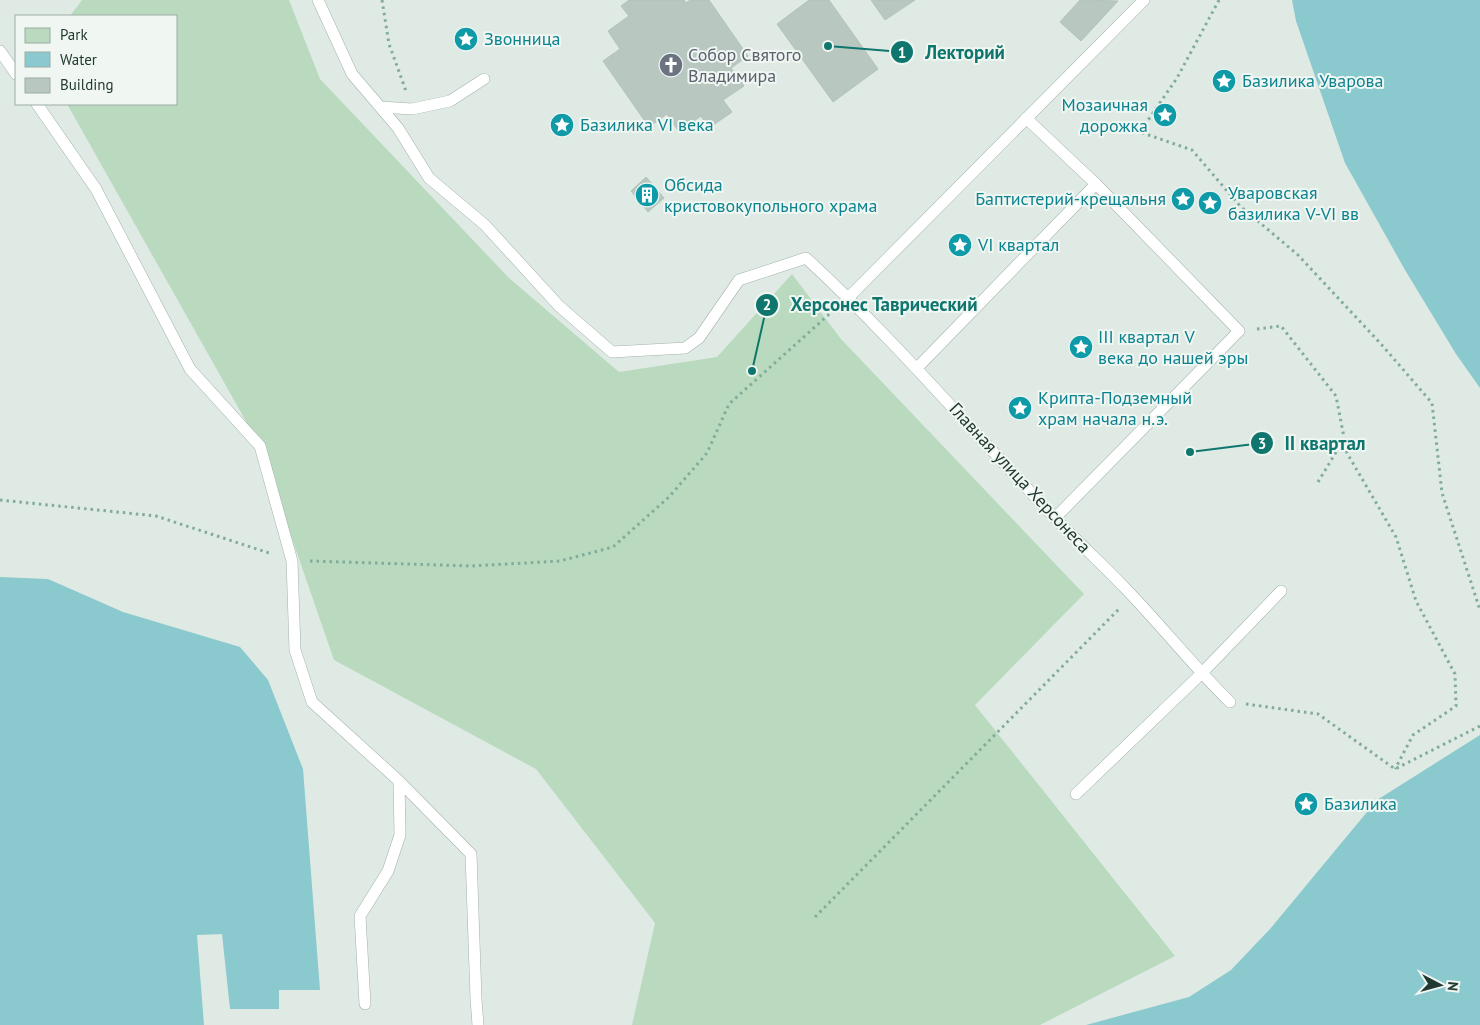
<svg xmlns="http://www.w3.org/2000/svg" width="1480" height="1025" viewBox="0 0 1480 1025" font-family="'PT Sans',sans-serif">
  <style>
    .green { fill: #b9dabf }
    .water { fill: #8ac9cd }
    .building { fill: #b8c7c0; stroke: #b2c3bb }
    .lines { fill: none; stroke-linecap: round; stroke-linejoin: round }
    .service-casing { stroke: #a3b1aa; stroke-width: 12 }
    .path { stroke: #81ac9a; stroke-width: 3; stroke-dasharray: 2.5 4; stroke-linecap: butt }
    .service { stroke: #fff; stroke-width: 11 }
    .labels { text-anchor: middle; stroke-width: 4; stroke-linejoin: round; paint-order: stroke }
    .culture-label { font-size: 18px; fill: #0d838f; stroke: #f0f7f3; text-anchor: start }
    .worship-label { font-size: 18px; fill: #5b616d; stroke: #f0f7f3; text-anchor: start }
    .street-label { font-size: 18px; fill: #213930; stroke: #f0f7f3 }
    .leader { fill: none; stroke: #0f766e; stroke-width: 2 }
    .callout-dot { fill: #0f766e; stroke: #f0f7f3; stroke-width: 2 }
    .mark-label { font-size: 15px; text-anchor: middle; font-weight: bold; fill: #fff }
    .callout-label { font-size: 19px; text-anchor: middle; font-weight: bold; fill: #0f766e; stroke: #f0f7f3; stroke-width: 4; stroke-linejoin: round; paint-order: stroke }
  </style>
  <rect width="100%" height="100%" fill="#e0eae4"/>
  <!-- green -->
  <path class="green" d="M 82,0 L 289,0 L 320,79 L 509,278 L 619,372 L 717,357 L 792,274 L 841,339 L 1084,594 L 975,705 L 1175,956 L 1040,1025 L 632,1025 L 655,923 L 536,769 L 334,660 L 260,446 L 67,104 L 176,104 L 176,16 L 70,16 Z"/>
  <!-- water -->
  <path class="water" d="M 1292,0 L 1480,0 L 1480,388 L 1456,354 L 1405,270 L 1345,163 L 1296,21 Z
    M 0,577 L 48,579 L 123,612 L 240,647 L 268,680 L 303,769 L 320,990 L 279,990 L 279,1009 L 230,1009 L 222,934 L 197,935 L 204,1025 L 0,1025 Z
    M 1480,735 L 1480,1025 L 1086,1025 L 1189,997 L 1231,970 L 1270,929 L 1377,800 Z"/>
  <!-- building -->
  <path class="building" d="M 629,0 L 684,0 L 686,3 L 690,0 L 709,0 L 748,56 L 731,68 L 744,86 L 723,100 L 732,112 L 709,128 L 701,116 L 679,132 L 667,114 L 649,127 L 603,61 L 620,49 L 608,31 L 629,16 L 621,6 Z
    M 809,0 L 829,0 L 878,69 L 833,102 L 777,24 Z
    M 871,0 L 915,0 L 885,20 Z
    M 1080,0 L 1118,1 L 1081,41 L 1060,22 Z
    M 646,177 L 664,198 L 648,212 L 631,191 Z"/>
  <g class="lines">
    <!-- service casing -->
    <g class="service-casing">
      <path id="service" d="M 318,0 L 352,74 L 398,128 L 429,178 L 485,225 L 559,306 L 612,352 L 685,348 L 699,338 L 739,280 L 806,258 C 895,340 972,431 1055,518 C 1078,542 1102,564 1125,588 C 1161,625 1193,666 1230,702
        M 0,51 L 16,74
        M 37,104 L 96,189 L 190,369 L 260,446 L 292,561 L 295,650 L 312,702 L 399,781 L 400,835 L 388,871 L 360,916 L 365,1004
        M 380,107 L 412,109 L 450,101 L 484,79
        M 1026,118 L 1096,184 L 1239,331 L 1055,518
        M 849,297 L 1144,0
        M 917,368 L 1096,184
        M 399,781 L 471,854 L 476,999 L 478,1025
        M 1076,794 L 1201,674 L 1281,591"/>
    </g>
    <!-- path -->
    <path class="path" d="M 382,0 L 389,44 L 406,91
      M 1219,0 L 1177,78 L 1140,132 L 1192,150 L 1240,206 L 1298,255 L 1381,344 L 1432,403 L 1442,493 L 1480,610
      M 1257,329 L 1281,326 L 1336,396 L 1347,453 L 1396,537 L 1416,601 L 1455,674 L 1456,706 L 1413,735 L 1395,769
      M 1318,482 L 1344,439
      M 0,500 L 156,516 L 272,554
      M 310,561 L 472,566 L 560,561 L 613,547 L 669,497 L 707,453 L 729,404 L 835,309
      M 1246,704 L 1318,714 L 1395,769 L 1480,726
      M 815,917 L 1120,608"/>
    <!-- service -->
    <use href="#service" class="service"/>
  </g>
  <!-- icons -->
  <defs>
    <g id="sight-disc" transform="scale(1.25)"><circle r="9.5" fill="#0f9aa8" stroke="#f0f7f3"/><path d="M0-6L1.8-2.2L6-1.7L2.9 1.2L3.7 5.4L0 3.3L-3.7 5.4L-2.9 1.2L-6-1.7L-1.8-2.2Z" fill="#fff"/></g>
    <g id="church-disc" transform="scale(1.25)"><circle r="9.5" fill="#6b7280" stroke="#f0f7f3"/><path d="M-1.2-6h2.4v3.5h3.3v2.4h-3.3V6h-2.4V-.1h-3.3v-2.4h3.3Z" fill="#fff"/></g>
    <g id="building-disc" transform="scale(1.25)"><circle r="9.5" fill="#0f9aa8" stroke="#f0f7f3"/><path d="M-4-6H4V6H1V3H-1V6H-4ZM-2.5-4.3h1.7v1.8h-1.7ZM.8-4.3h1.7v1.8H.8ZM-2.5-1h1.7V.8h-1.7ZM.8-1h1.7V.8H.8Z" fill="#fff"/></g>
  </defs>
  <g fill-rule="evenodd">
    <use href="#sight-disc" x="466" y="39"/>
    <use href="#church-disc" x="671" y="65"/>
    <use href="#sight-disc" x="1224" y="81"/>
    <use href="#sight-disc" x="1165" y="115"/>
    <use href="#sight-disc" x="562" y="125"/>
    <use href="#building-disc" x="647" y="195"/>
    <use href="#sight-disc" x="1183" y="199"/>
    <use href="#sight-disc" x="1210" y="203"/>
    <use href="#sight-disc" x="960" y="245"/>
    <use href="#sight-disc" x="1081" y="347"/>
    <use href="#sight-disc" x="1020" y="408"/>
    <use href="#sight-disc" x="1306" y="804"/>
  </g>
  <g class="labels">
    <!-- culture labels -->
    <g class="culture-label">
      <text x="484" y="45">Звонница</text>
      <text x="1242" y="87">Базилика Уварова</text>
      <text x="1148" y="111" text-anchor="end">Мозаичная<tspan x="1148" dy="21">дорожка</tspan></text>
      <text x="580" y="131">Базилика VI века</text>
      <text x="664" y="191">Обсида<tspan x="664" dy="21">кристовокупольного храма</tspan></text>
      <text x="1228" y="199">Уваровская<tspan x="1228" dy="21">базилика V-VI вв</tspan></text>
      <text x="1166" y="205" text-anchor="end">Баптистерий-крещальня</text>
      <text x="978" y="251">VI квартал</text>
      <text x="1098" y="343">III квартал V<tspan x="1098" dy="21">века до нашей эры</tspan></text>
      <text x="1038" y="404">Крипта-Подземный<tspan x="1038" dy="21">храм начала н.э.</tspan></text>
      <text x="1324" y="810">Базилика</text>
    </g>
    <!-- worship labels -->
    <g class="worship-label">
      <text x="688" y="61">Собор Святого<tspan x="688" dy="21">Владимира</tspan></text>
    </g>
    <!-- street labels -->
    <g class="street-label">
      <text transform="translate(1020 478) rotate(47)" y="6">Главная улица Херсонеса</text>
    </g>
  </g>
  <!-- callouts -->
  <path class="leader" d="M828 46L902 52M752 371L767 305M1190 452L1262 443"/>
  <g class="callout-dot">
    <circle cx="828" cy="46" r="5"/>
    <circle cx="752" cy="371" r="5"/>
    <circle cx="1190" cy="452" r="5"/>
    <circle cx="902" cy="52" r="12"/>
    <circle cx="767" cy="305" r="12"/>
    <circle cx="1262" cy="443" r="12"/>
  </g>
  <g class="mark-label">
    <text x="902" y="58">1</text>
    <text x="767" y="310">2</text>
    <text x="1262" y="449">3</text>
  </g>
  <g class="callout-label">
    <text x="965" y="59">Лекторий</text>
    <text x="884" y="311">Херсонес Таврический</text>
    <text x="1325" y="450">II квартал</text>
  </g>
  <!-- legend -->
  <rect x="15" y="15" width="162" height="90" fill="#f0f7f3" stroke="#9daba5"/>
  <rect x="25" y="28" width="25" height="15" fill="#b9dabf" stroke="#9daba5"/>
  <text x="60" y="40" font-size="15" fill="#213930">Park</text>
  <rect x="25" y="52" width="25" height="15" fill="#8ac9cd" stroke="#9daba5"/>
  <text x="60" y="65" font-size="15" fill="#213930">Water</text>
  <rect x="25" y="78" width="25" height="15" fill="#b8c7c0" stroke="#9daba5"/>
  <text x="60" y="90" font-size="15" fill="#213930">Building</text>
  <!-- north arrow -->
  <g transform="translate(1440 985) rotate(96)" stroke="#f0f7f3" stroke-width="4" paint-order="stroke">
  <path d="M0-4L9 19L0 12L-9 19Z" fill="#213930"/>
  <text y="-8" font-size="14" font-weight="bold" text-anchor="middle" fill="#213930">N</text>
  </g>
</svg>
